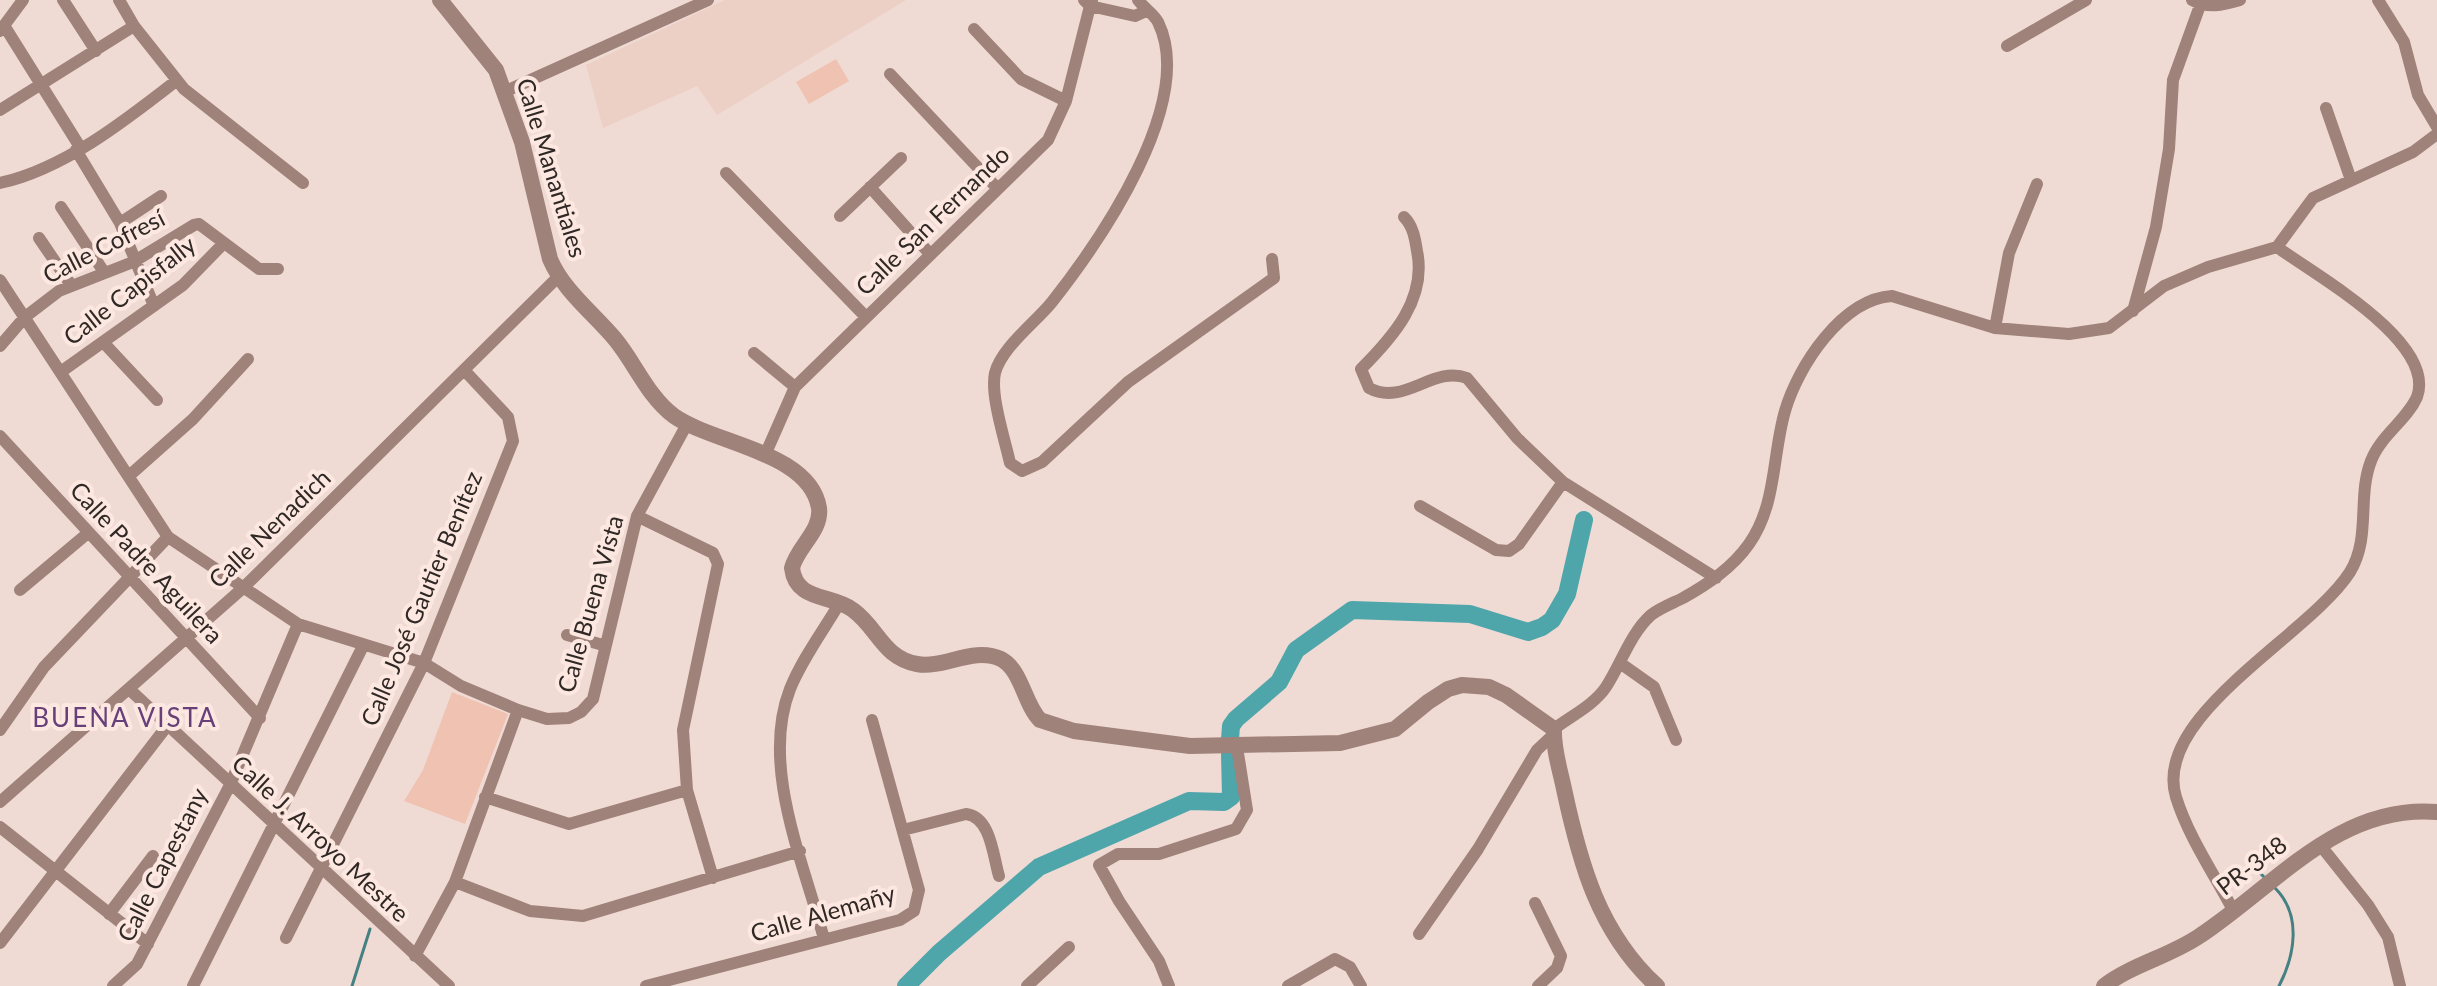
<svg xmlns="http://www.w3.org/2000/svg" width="2437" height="986" viewBox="0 0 2437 986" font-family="Lato,sans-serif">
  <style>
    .built { fill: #eccfc5 }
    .green { fill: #efc2b2 }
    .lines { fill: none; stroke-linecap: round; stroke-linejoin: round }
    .stream { stroke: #458083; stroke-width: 3 }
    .river { stroke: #4ea6ab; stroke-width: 18 }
    .minor { stroke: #9f8279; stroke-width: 12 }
    .tertiary { stroke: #9f8279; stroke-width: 16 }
    .labels { text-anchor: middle; stroke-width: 8; stroke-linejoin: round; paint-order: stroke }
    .street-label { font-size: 24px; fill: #2f2825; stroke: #fde8e1 }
    .neighbourhood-label { font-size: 26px; letter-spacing: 2px; fill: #674079; stroke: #fde8e1 }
  </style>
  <rect width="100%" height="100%" fill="#f0dbd4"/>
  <!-- built -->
  <path class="built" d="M 725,0 L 906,0 L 717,115 L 697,86 L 603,128 L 586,65 Z"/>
  <!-- green -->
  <path class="green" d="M 836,59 L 849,81 L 809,104 L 796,82 Z
    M 452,692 L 508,714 L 465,824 L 404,801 L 423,770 Z"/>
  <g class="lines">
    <!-- stream -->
    <path class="stream" d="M 2255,868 L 2266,879
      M 2275,888 C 2302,915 2295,955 2279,986
      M 352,986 L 370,929"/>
    <!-- river -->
    <path class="river" d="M 1230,739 L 1231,726 L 1236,719 L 1279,682 L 1296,650 L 1352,610 L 1470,614 L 1528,632 L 1542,627 L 1552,620 L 1567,594 L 1584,520
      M 906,986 L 939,953 L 1039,867 L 1189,801 L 1224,802 L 1231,797 L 1230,753"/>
    <!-- minor -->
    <path class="minor" d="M 63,0 L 96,51
      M 119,0 L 134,26 L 184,89 L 303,183
      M 1092,0 L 1090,6 L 1135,16 L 1146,11
      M 1138,0 C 1144,8 1154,14 1158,22 C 1197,102 1100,241 1052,302 C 1035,323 1002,347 995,373 C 990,395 1005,440 1010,463 L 1022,471 L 1042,462 L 1128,382 L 1274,278 L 1272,259
      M 2192,0 C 2208,9 2223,5 2240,0
      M 2378,0 L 2404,42 L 2418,95 L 2437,127
      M 5,27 L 80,147
      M 974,29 L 1021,79 L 1066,101
      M 0,31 L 23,0
      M 2007,46 L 2086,0
      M 890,74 L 998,189
      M 504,92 L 708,0
      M 2326,108 L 2351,180
      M 0,110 L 134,26
      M 76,150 L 120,223 L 154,306
      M 726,173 L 866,317
      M 0,183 C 64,169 126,120 176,81
      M 870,187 L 930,254
      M 61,207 L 104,272
      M 840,216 L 901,158
      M 1404,217 C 1413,226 1415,238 1417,251 C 1427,299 1393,337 1361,369 L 1369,388 C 1404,407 1433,365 1467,378 L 1517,438 L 1563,482 L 1716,578
      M 120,223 L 161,196
      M 39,238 L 71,285
      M 0,280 L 168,537 L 298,624 L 424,663 L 461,686 L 518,710 L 547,719 L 569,718 L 581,712 L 593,699 L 637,516 L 687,424
      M 2133,311 L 2156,227 L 2169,149 L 2173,80 L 2202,0
      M 1995,328 L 2009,253 L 2037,184
      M 103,342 L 157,400
      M 0,346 L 25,317 L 59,291 L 133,262 L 194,225 L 199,224 L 259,269 L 278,269
      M 754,353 L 795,387
      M 62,371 L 183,285 L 223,244
      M 0,436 L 260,718
      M 765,455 L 795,387 L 1048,140 L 1066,101 L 1090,6 L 1084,0
      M 130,475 L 193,419 L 248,359
      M 1420,506 L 1496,550 L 1509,551 L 1519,544 L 1563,482
      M 637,516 L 713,553 L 718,564 L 683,730 L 687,790 L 713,878
      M 20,590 L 88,533
      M 567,635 L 603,645
      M 1620,663 L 1654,687 L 1676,740
      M 129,689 L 449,986
      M 1554,729 C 1571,716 1594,705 1606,687 C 1621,664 1630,634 1651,615 C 1660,608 1673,603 1683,598 C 1708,584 1732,568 1749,544 C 1777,504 1772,456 1785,411 C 1798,366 1842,299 1892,296 L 1995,328 L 2069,334 L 2109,328 L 2164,286 L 2208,267 L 2277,247 L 2313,198 L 2413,152 L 2437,134
      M 0,730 L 44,667 L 168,537
      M 485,797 L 569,824 L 687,790
      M 0,802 L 243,588 L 559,276
      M 0,827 L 148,944
      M 903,830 L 966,814 C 991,817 993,856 999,876
      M 2321,846 L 2368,905 L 2388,937 L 2400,986
      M 455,882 L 530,911 L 583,916 L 800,851
      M 1535,903 L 1561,956 L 1557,968 L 1538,986
      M 2233,910 C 2214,874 2188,836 2176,797 C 2151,716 2310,635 2350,572 C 2371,538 2357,497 2371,461 C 2380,436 2407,420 2417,397 C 2437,342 2315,275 2277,247
      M 109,914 L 153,856
      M 1419,934 L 1478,849 L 1537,750 L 1554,734
      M 286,938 L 424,663 L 513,441 L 508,417 L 465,371
      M 824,939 C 804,863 760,766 790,689 C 802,659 823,631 839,604
      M 0,943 L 167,726
      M 415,956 L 455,882 L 518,710
      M 113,986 L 137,964 L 230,785 L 298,624
      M 193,986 L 363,646
      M 646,986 L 900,920 L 914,911 L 919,890 L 872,720
      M 1027,986 L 1069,947
      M 1169,986 L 1159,961 L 1119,901 L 1099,865 L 1118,854 L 1159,854 L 1236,829 L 1247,810 L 1237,747
      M 1288,986 L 1335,959 L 1350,967 L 1361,986"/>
    <!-- tertiary -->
    <path class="tertiary" d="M 440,0 L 496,70 L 522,142 L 550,259 C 563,290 593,313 615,339 C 635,363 648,397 674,416 C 714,444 810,452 819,508 C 822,531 797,547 792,568 C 796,602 832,594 853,610 C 878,628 883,658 917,664 C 944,669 973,646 1001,659 C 1022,670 1024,704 1040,720 L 1074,731 L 1190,746 L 1340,743 L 1395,729 L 1428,702 L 1448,689 L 1462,685 L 1489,687 L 1506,695 L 1554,729 C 1553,748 1560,770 1564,789 C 1580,864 1599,933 1657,986
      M 2104,986 C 2133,964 2171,956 2201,935 C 2276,885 2339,804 2437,812"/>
  </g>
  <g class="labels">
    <!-- street labels -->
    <g class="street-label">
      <text transform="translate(551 168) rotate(73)" y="8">Calle Manantiales</text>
      <text transform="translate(933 221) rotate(-44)" y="8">Calle San Fernando</text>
      <text transform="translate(104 247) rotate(-27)" y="8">Calle Cofresí</text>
      <text transform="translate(130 291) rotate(-38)" y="8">Calle Capisfally</text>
      <text transform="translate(270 529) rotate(-44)" y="8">Calle Nenadich</text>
      <text transform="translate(146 563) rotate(47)" y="8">Calle Padre Aguilera</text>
      <text transform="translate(422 599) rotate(-67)" y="8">Calle José Gautier Benítez</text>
      <text transform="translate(591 604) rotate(-74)" y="8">Calle Buena Vista</text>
      <text transform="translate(320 839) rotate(43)" y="8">Calle J. Arroyo Mestre</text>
      <text transform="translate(163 865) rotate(-63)" y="8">Calle Capestany</text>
      <text transform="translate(2252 866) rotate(-37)" y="8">PR-348</text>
      <text transform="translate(823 914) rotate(-16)" y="8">Calle Alemañy</text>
    </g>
    <!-- neighbourhood labels -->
    <g class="neighbourhood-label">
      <text x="125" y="727">BUENA VISTA</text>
    </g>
  </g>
</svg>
